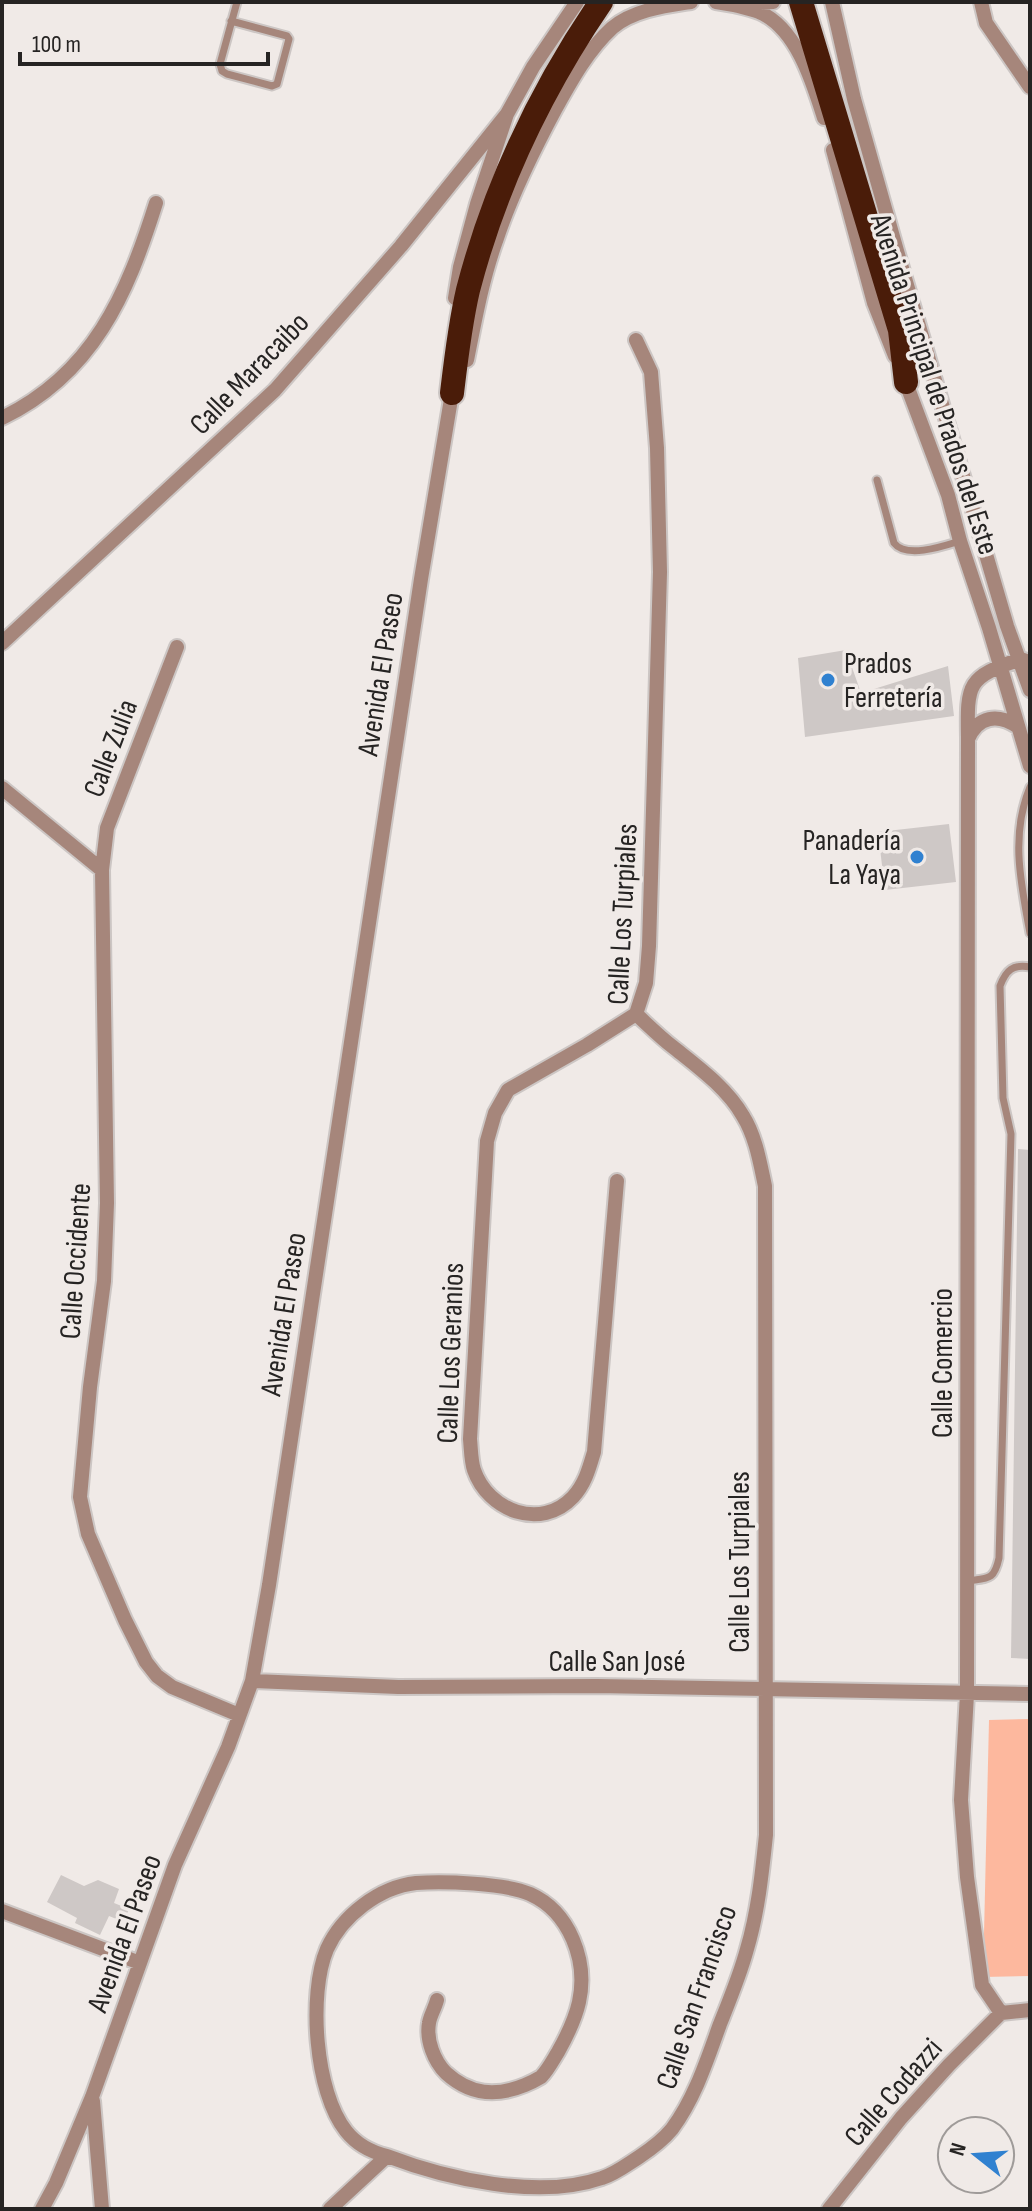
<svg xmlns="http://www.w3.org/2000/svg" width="1032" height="2211" viewBox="0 0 1032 2211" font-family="'Sofia Sans Condensed',sans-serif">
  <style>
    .green { fill: #fdb89e }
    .building { fill: #cec8c6 }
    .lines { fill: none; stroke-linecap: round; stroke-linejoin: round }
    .lane-casing { stroke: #ccc6c4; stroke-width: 11 }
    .street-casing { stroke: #ccc6c4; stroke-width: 18 }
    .highway-casing { stroke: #ccc6c4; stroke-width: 28 }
    .lane { stroke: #a6867b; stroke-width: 7 }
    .street { stroke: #a6867b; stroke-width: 14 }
    .highway { stroke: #4a1c09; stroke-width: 24 }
    .poi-dot { fill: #3081d0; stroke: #f0eae7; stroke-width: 3 }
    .labels { text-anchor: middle; stroke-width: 7; stroke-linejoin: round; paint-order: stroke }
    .street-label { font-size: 30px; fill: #262423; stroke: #f0eae7 }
    .poi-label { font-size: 30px; fill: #262423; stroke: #f0eae7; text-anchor: start }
  </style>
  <rect width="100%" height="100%" fill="#f0eae7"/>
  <!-- green -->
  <path class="green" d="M 1030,1719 L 1030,1976 L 983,1977 L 989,1720 Z"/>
  <!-- building -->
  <path class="building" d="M 846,650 L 861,693 L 948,666 L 954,716 L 805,737 L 798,658 Z
    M 949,824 L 956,882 L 885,890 L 878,832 Z
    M 1018,1149 L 1030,1150 L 1030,1659 L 1011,1658 Z
    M 61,1875 L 84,1886 L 98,1880 L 119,1889 L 114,1903 L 129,1909 L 124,1922 L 109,1916 L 100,1935 L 75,1923 L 77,1918 L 47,1902 Z"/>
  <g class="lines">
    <!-- lane casing -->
    <g class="lane-casing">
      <path id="lane" d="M 231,21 L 287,36 L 289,39 L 277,84 L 272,86 L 227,74 L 222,71 L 220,64 L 237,2
        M 877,480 L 894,543 C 906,559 944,546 960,541
        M 1030,787 C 1010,835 1021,884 1030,933
        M 967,1581 C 988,1578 994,1581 999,1558 L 1011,1134 L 1003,1098 L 1000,986 C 1006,970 1013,964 1030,967"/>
    </g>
    <!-- street casing -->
    <g class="street-casing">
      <path id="street" d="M 716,2 L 734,5 L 773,2
        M 832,2 L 854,99 L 897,251 L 1007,626 L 1030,690
        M 981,2 L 986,23 L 1030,87
        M 734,5 C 742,7 751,9 759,12 C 797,28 813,83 824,118
        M 833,150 L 874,303 L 895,356
        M 455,298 L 460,267 L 477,204 L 507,114 L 533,67 L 577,2
        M 636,340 L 651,372 L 657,448 L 660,572 L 649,946 L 646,983 L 636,1014
        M 467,360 C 475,320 482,280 496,241 C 511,195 533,151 556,108 C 571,81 588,50 612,28 C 633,10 665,6 691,2
        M 903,375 L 948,495 L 960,541 L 989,628 L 1030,766
        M 2,418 C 93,374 127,295 156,203
        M 2,643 L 275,390 L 401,246 L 507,114
        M 1018,727 C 998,713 978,716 968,739 L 967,1694 L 961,1800 L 967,1877 L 982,1985 L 1001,2013 L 1030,2010
        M 968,738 C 967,683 967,677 1021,659 L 1029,662
        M 2,788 L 102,870 L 107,1203 L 104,1281 L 90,1387 L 80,1497 L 88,1534 L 125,1620 L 146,1662 L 157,1676 L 172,1687 L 239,1715
        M 102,870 L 107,828 L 177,647
        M 617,1181 L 594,1452 C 589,1469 585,1484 573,1497 C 541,1531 488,1511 474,1470 C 471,1461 471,1449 470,1439 L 487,1141 L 495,1113 L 508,1090 L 587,1045 L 636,1014
        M 252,1681 L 398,1687 L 597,1686 L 1030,1694
        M 2,1911 L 140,1963
        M 93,2101 L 102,2209
        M 387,2156 C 371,2152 357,2145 346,2131 C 315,2092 308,1994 327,1949 C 342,1916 379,1887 416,1883 C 444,1881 504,1883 530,1894 C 570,1912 588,1961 579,2002 C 575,2020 567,2036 558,2052 C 553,2060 548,2070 541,2077 C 536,2080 530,2083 525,2085 C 496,2097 470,2095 446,2073 C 434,2061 426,2040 429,2023 C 430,2016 435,2008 437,2000
        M 42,2209 L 56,2183 L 92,2097 L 175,1865 L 228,1747 L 252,1681 L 269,1585 L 421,579 L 452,393 L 455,386
        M 330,2209 L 387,2156 C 447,2179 539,2200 602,2178 C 615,2174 628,2164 639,2157 C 651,2149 663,2140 672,2129 C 695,2098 707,2060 720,2024 C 730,1999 740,1975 747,1949 C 758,1912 762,1873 766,1835 L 765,1186 C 760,1163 756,1137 743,1116 C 727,1088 698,1067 673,1047 C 660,1037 648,1025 636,1014
        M 829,2209 L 901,2118 L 949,2065 L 1001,2013"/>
    </g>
    <!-- highway casing -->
    <g class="highway-casing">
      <path id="highway" d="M 801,2 L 900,330 L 906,382
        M 452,393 C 456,359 460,324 468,290 C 495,186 541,90 601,2"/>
    </g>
    <!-- lane -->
    <use href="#lane" class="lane"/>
    <!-- street -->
    <use href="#street" class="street"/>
    <!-- highway -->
    <use href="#highway" class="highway"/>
  </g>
  <!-- markers -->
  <g class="poi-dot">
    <circle cx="828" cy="680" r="8"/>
    <circle cx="917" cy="857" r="8"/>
  </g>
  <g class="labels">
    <!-- street labels -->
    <g class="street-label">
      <text transform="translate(249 373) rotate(-46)" y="10">Calle Maracaibo</text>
      <text transform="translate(935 384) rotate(72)" y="10">Avenida Principal de Prados del Este</text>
      <text transform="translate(380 674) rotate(-81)" y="10">Avenida El Paseo</text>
      <text transform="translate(110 748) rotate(-69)" y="10">Calle Zulia</text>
      <text transform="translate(622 914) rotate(-87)" y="10">Calle Los Turpiales</text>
      <text transform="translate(75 1261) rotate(-86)" y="10">Calle Occidente</text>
      <text transform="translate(283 1314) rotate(-81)" y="10">Avenida El Paseo</text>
      <text transform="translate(450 1353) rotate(-88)" y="10">Calle Los Geranios</text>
      <text transform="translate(942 1363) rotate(-90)" y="10">Calle Comercio</text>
      <text transform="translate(739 1562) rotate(-90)" y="10">Calle Los Turpiales</text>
      <text x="617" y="1671">Calle San José</text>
      <text transform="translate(124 1933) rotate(-70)" y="10">Avenida El Paseo</text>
      <text transform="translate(696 1997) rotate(-71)" y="10">Calle San Francisco</text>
      <text transform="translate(893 2092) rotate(-49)" y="10">Calle Codazzi</text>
    </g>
    <!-- poi labels -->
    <g class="poi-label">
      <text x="844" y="673">Prados<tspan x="844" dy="34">Ferretería</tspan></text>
      <text x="901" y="850" text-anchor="end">Panadería<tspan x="901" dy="34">La Yaya</tspan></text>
    </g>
  </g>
  <!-- border -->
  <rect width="1032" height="2211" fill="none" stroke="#262423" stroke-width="8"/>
  <!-- north arrow -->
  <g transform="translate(976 2155) rotate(287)"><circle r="38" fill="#f0eae7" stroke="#9f9b99" stroke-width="2"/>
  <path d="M0-6L14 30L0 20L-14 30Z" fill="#3081d0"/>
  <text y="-12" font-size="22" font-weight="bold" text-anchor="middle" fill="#262423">N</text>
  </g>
  <!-- scale -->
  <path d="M20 52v12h248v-12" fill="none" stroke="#262423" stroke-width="4"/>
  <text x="32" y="52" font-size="24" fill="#262423" stroke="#f0eae7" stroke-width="6" paint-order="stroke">100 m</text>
</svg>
